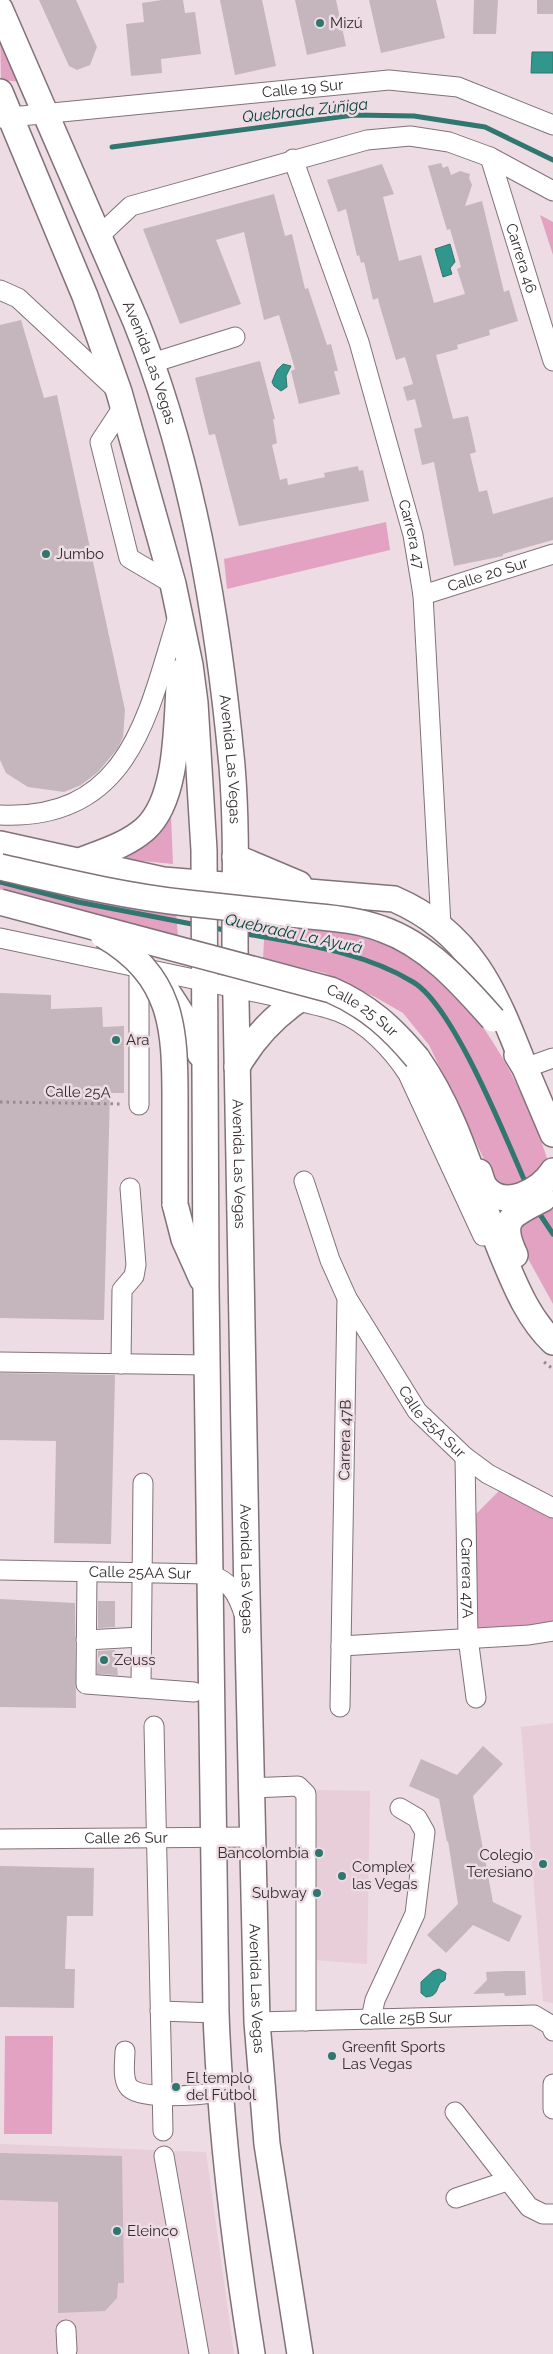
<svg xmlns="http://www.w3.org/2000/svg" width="553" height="2354" viewBox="0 0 553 2354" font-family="Raleway,sans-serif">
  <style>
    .built { fill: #e7ced9 }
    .green { fill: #e3a2c1 }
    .water { fill: #31968b; stroke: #31766f }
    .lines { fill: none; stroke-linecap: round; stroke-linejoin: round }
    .stream { stroke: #31766f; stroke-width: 5 }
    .building { fill: #c5b5bc }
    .minor-casing { stroke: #807278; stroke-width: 21 }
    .major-casing { stroke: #807278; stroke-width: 28 }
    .path { stroke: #968a8f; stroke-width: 3; stroke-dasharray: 2.5 4; stroke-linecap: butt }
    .minor { stroke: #fff; stroke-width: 19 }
    .major { stroke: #fff; stroke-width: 25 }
    .major-bridge-casing { stroke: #807278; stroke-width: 28; stroke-linecap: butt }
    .major-bridge { stroke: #fff; stroke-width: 25 }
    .poi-dot { fill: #2f766d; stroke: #eddce3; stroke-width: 2 }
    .labels { text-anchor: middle; stroke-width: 5; stroke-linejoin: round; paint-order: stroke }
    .poi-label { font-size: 15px; fill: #322c2f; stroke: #eddce3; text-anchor: start }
    .street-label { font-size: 15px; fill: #322c2f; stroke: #eddce3 }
    .water-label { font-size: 16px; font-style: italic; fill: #003e38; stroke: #eddce3 }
  </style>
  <rect width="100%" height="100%" fill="#eddce3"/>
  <!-- built -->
  <path class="built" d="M 553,1723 L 553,2003 L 543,2001 L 521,1727 Z
    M 317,1790 L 370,1791 L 367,1964 L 314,1960 Z
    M 0,2144 L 206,2152 L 234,2354 L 0,2354 Z"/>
  <!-- green -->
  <path class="green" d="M 0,31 L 22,82 L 1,80 Z
    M 540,215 L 553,222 L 553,255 Z
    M 386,522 L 390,550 L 227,589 L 224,559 Z
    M 171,815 L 173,864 L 122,859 L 143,845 Z
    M 0,870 L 176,909 L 178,938 L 0,897 Z
    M 265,921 C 289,924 313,926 337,929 C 347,930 358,930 367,933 C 460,962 520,1075 548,1161 L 544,1170 L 512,1188 L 503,1187 L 494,1180 L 429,1045 L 403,1013 L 375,997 L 325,973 L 263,959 Z
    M 553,1209 L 553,1304 L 520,1244 L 520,1223 Z
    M 503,1487 L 553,1511 L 553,1627 L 478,1630 L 475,1515 Z
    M 5,2036 L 53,2036 L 52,2134 L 4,2134 Z"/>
  <!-- water -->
  <path class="water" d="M 532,52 L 553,52 L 553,73 L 531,73 Z
    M 450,244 L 455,262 L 450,268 L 452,274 L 443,277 L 435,249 Z
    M 283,364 L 291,366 L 286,376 L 287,387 L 281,391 L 274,386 L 272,382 L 277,370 Z
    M 439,1969 L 446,1973 L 445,1980 L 440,1983 C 436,1991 437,1996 426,1997 L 421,1993 L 421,1982 L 433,1971 Z"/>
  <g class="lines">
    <!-- stream -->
    <path class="stream" d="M 112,147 L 354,115 L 414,116 L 485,127 L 553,160
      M 0,882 L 78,902 L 197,925
      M 210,927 L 229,931
      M 242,933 C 300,944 362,951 413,982 C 454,1006 506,1139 527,1186
      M 537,1210 L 553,1234"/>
  </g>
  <!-- building -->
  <path class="building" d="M 39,0 L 76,0 L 97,47 L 90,65 L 77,70 L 69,66 Z
    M 162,0 L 183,0 L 185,13 L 195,12 L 201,54 L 161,59 L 162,73 L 131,76 L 126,24 L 144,22 L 142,3 Z
    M 220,0 L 262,0 L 276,66 L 235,75 Z
    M 295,0 L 336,0 L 346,46 L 307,55 Z
    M 369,0 L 436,0 L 445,38 L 381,53 Z
    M 474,0 L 498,0 L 496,34 L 473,34 Z
    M 537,0 L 553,0 L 553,14 L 537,14 Z
    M 441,163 L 443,168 L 448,166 L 451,175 L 460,171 L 470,174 L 469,178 L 472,185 L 465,206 L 482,201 L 504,292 L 509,290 L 518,321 L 489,330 L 490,335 L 457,345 L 458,349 L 436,355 L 453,419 L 468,416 L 476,452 L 470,454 L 479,492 L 487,490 L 493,514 L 553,497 L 553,540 L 503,554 L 503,556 L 454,566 L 434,462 L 422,465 L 414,429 L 422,427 L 415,399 L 407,401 L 403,387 L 413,384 L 405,357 L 396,360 L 379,303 L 378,298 L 373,300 L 364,262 L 361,263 L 359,255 L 357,256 L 346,209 L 338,212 L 327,180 L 382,164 L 394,194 L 383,197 L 399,261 L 421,255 L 434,303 L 465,294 L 457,269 L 461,267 L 450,229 L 447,230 L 428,166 Z
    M 274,194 L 285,236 L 292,234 L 305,289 L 308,288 L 327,345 L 331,344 L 338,371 L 334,371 L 340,394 L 299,404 L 291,371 L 295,369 L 279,315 L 264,320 L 244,232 L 216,240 L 241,304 L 180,324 L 143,229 Z
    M 21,320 L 44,398 L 57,395 L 125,710 L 123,737 L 118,748 L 98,772 L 81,785 L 64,792 L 28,787 L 6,773 L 0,760 L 0,325 Z
    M 260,361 L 275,419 L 273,419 L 277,443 L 272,445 L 280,480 L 287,478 L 288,485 L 325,477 L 324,473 L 358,466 L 359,471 L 363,470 L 369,501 L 239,526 L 215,434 L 209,435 L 195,378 Z
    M 0,993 L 51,995 L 51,1009 L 102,1007 L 103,1027 L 124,1026 L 124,1093 L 110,1093 L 104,1320 L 0,1318 Z
    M 0,1373 L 115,1375 L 111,1544 L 54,1543 L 56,1441 L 0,1440 Z
    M 0,1599 L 75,1603 L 76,1708 L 0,1707 Z
    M 98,1601 L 115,1601 L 115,1627 L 98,1628 Z
    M 115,1650 L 118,1675 L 97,1674 L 98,1651 Z
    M 483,1746 L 503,1764 L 473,1796 L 493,1902 L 522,1916 L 509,1942 L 473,1925 L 446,1953 L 427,1935 L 458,1904 L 448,1841 L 447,1842 L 439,1799 L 409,1786 L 421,1759 L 457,1775 Z
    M 0,1866 L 94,1868 L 93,1916 L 67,1916 L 65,1969 L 75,1969 L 74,2008 L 0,2007 Z
    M 505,1971 L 525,1971 L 526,1995 L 505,1996 L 504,1993 L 473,1994 L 487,1980 L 486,1972 Z
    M 0,2153 L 122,2156 L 124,2283 L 118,2283 L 117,2298 L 105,2311 L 58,2313 L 58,2202 L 0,2200 Z"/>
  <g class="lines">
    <!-- minor casing -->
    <g class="minor-casing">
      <g id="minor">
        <path id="s1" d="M 0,118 L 389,80 L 458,87 L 553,125"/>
        <path id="s2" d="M 490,157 L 553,361"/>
        <path id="s3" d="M 293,159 L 359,342 L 413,535 L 423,595 L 441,925"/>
        <path d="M 99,236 L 131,206 L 367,140 L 410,136 L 449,142 L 490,157 L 553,191"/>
        <path d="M 0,290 L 18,298 L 118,391"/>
        <path d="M 152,363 L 235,337"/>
        <path d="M 123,407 L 100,442 L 129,558 L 173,584"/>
        <path id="s4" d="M 423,595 L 553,554"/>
        <path d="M 0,815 C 131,821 148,713 179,613"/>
        <path d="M 0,938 L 297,1001 C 311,1004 326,1007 339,1012 C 367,1023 392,1049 408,1074 L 483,1236"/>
        <path d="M 139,968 L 139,1105"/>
        <path d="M 525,1068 L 553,1058"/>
        <path d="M 304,1181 L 330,1260 L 347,1298 L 340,1707"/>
        <path id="s5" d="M 347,1298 L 417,1411 L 465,1457 L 488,1474 L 553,1508"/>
        <path d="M 0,1362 L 208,1365"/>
        <path d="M 121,1364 L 122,1290 L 134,1276 L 136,1265 L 130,1188"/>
        <path id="s6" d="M 465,1457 L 468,1638 L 476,1698"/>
        <path id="s7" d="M 0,1570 L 209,1574 C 231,1582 237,1593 244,1614"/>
        <path d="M 87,1572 L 86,1684 L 194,1692"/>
        <path d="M 86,1640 L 141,1637"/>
        <path d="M 341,1646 L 529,1635 L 553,1631"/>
        <path d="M 141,1688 L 143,1483"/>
        <path d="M 154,1726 L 163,2131"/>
        <path d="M 251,1788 L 298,1786 L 306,1794 L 306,2021"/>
        <path id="s8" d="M 0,1839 L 252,1837"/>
        <path d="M 160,2011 L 216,2013"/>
        <path d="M 371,2019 L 375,2000 L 415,1914 L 425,1832 L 417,1818 L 400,1808"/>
        <path id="s9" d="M 257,2022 L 534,2015 L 551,2025 L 553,2031"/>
        <path d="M 125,2051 C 125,2061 122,2077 128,2086 C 137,2101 202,2095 219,2092"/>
        <path d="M 553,2084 L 553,2109"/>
        <path d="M 455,2112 L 529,2207 L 543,2214 L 553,2214"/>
        <path d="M 164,2156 L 199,2354"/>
        <path d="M 456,2198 L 507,2181"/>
        <path d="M 66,2330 L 67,2350"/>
      </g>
    </g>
    <!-- major casing -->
    <g class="major-casing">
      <g id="major">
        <path id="s10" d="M 0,9 L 136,322 C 192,462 218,616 232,766 C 237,826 235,887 235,947 C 236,1018 237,1090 239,1162 C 244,1449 249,1735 257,2022 L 267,2144 L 300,2354"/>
        <path d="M 0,92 L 85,296 L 119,392 L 173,584 L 190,665 L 195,703 L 204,850 L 206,1286 L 216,2013 C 220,2127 234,2241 252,2354"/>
        <path d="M 0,844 L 163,880 L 394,899 C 473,933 496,994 525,1068"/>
        <path d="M 235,857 L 299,884"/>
        <path d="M 80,861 C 102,852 127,845 145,829 C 180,798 176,717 180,672"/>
        <path d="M 161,982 L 183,1016 L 200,1054"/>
        <path d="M 517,1055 L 525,1068 L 553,1134"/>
        <path d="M 417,1058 C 460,1119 476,1193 505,1261 C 517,1290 530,1320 553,1342"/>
        <path d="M 237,1067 C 253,1039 271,1019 297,1001"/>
        <path d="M 479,1172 C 481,1177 482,1183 485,1187 C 503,1211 541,1191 553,1171"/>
        <path d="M 175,1204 L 184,1239 L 202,1279"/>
        <path d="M 515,1255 C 498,1218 512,1215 543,1199"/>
      </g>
    </g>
    <!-- path -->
    <path class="path" d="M 0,1102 L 122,1104
      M 544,1362 L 553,1369"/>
    <!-- minor -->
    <use href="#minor" class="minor"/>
    <!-- major -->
    <use href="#major" class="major"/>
    <!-- major-bridge casing -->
    <g class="major-bridge-casing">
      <g id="major-bridge">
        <path d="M 0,867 C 62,881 123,896 187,903 C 224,907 262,911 300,915 C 328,918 356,919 382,929 C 428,945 462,984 493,1019"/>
        <path id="s11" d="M 0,902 L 331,990 C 368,1006 392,1028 417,1058"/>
        <path d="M 103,935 C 173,976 175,1027 175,1100 C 175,1135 175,1169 175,1204"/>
      </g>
    </g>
    <!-- major-bridge -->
    <use href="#major-bridge" class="major-bridge"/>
  </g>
  <!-- markers -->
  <g class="poi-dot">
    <circle cx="320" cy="23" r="5"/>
    <circle cx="46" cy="554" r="5"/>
    <circle cx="116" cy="1040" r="5"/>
    <circle cx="104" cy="1660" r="5"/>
    <circle cx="319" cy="1853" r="5"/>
    <circle cx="543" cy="1864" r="5"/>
    <circle cx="342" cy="1876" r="5"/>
    <circle cx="317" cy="1893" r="5"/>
    <circle cx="332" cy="2056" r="5"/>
    <circle cx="176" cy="2087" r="5"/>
    <circle cx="117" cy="2231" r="5"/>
  </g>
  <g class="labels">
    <!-- poi labels -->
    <g class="poi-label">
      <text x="330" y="28">Mizú</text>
      <text x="56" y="559">Jumbo</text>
      <text x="126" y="1045">Ara</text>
      <text x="114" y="1665">Zeuss</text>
      <text x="309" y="1858" text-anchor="end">Bancolombia</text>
      <text x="533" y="1860" text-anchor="end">Colegio<tspan x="533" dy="17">Teresiano</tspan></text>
      <text x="352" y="1872">Complex<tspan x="352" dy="17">las Vegas</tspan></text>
      <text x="307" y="1898" text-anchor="end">Subway</text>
      <text x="342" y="2052">Greenfit Sports<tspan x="342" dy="17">Las Vegas</tspan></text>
      <text x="186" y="2083">El templo<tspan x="186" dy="17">del Fútbol</tspan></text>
      <text x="127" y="2236">Eleinco</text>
    </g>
    <!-- street labels -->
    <g class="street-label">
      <text dy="5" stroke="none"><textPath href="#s1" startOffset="304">Calle 19 Sur</textPath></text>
      <text dy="5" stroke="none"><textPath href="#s2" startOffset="106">Carrera 46</textPath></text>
      <text dy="5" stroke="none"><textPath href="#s10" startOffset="384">Avenida Las Vegas</textPath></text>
      <text dy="5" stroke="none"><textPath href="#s3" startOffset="394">Carrera 47</textPath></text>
      <text dy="5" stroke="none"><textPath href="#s4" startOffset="68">Calle 20 Sur</textPath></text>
      <text dy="5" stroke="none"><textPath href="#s10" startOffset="790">Avenida Las Vegas</textPath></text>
      <text dy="5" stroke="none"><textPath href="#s11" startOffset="380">Calle 25 Sur</textPath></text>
      <text transform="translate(78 1092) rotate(1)" y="5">Calle 25A</text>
      <text dy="5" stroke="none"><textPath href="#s10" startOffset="1195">Avenida Las Vegas</textPath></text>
      <text dy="5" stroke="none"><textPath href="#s5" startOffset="151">Calle 25A Sur</textPath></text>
      <text transform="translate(345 1440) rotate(-89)" y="5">Carrera 47B</text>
      <text dy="5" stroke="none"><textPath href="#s10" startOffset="1600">Avenida Las Vegas</textPath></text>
      <text dy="5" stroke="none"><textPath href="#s7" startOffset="140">Calle 25AA Sur</textPath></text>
      <text dy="5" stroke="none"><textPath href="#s6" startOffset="121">Carrera 47A</textPath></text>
      <text dy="5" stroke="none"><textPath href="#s8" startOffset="126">Calle 26 Sur</textPath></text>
      <text dy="5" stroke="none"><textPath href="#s10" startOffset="2020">Avenida Las Vegas</textPath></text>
      <text dy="5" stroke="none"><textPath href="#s9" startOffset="149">Calle 25B Sur</textPath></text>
    </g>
    <!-- water labels -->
    <g class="water-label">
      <text transform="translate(305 110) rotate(-6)" y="6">Quebrada Zúñiga</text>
      <text transform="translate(294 933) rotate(12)" y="6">Quebrada La Ayurá</text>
    </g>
  </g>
</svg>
